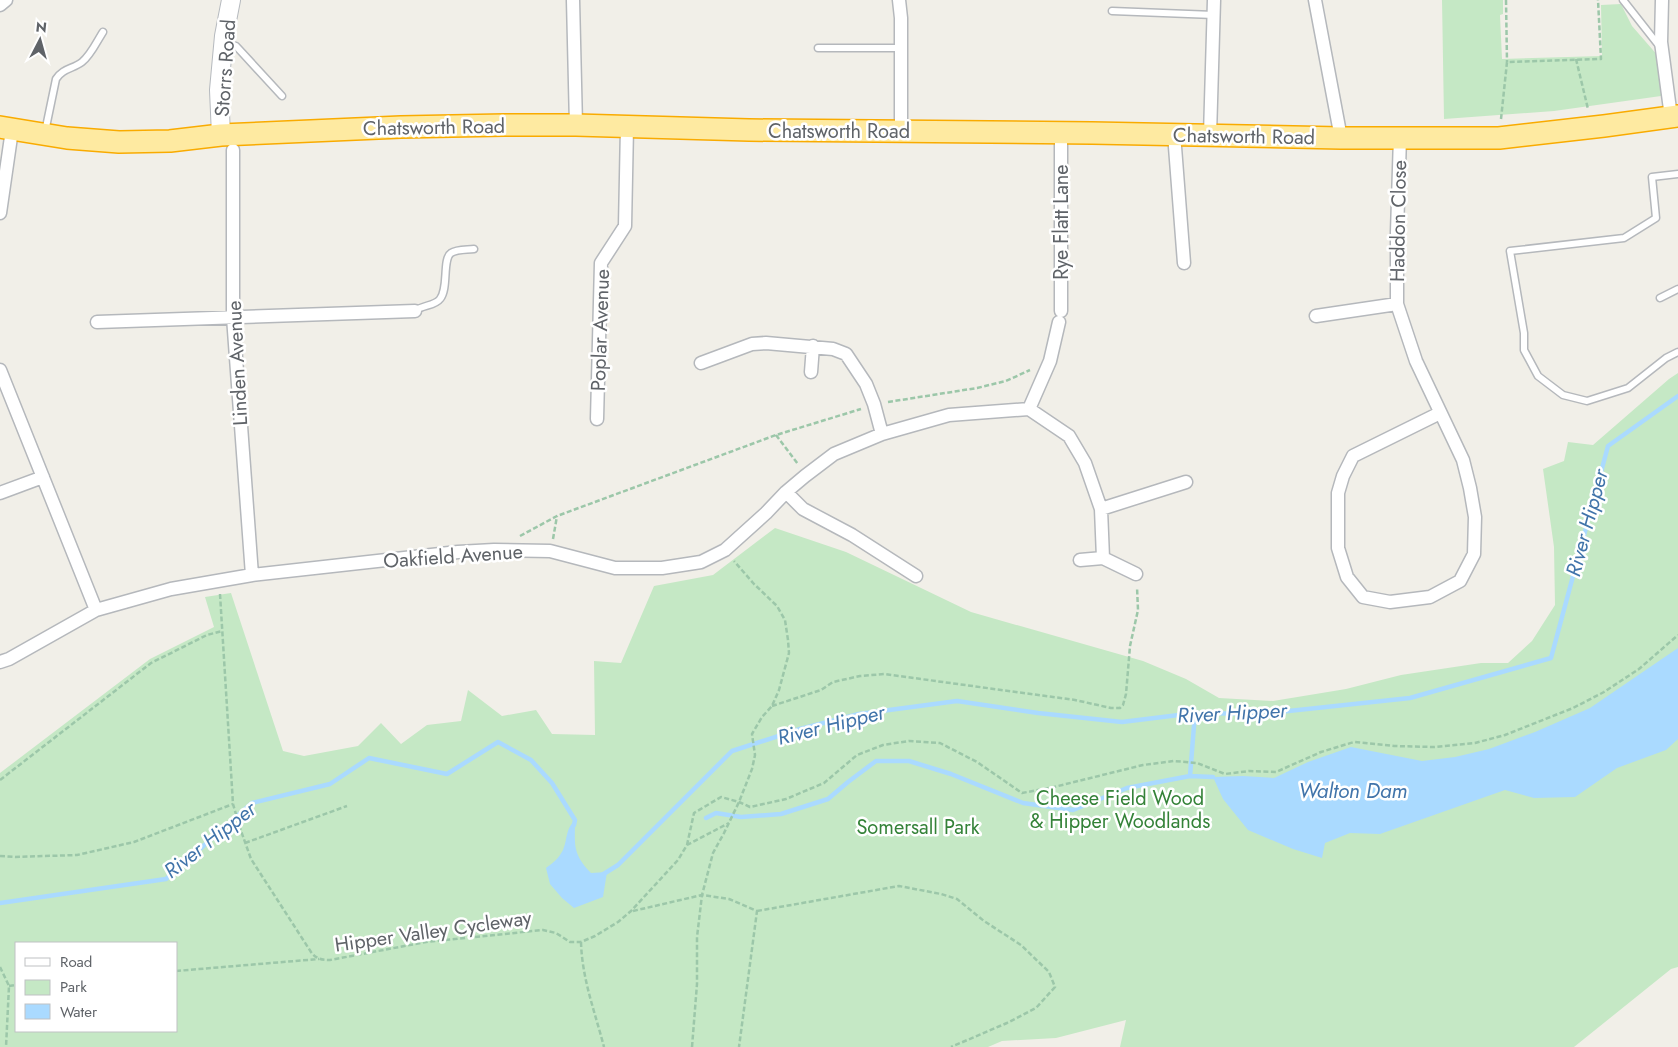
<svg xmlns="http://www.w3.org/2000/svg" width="1678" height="1047" viewBox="0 0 1678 1047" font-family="Jost,sans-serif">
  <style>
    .green { fill: #c5e8c5; fill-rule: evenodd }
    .water { fill: #aadaff }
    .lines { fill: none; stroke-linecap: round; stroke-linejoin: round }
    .stream { stroke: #aadaff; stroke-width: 4.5 }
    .service-casing { stroke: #b5b8bc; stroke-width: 9 }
    .minor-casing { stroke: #b5b8bc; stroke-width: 15 }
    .secondary-casing { stroke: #b6babf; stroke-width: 20 }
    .trunk-casing { stroke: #f9ab00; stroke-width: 24 }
    .path { stroke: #9cc7a9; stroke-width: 2.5; stroke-dasharray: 5 2.5; stroke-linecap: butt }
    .service { stroke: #fff; stroke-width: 6 }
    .minor { stroke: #fff; stroke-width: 12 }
    .secondary { stroke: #fff; stroke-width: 18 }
    .trunk { stroke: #feeaa1; stroke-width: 21 }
    .labels { text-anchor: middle; stroke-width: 5; stroke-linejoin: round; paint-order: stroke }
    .street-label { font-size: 20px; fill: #5f6368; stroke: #fff }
    .park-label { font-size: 20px; fill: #348238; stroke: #fff }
    .water-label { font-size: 21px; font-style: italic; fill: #4174aa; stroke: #fff }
  </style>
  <rect width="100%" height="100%" fill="#f1efe8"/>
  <!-- green -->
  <path class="green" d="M 1442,0 L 1503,0 L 1503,14 L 1500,15 L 1502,59 L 1602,56 L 1601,5 L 1621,4 L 1632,26 L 1659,57 L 1661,96 L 1554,111 L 1444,119 Z
    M 1678,373 L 1678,967 L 1671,969 L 1574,1047 L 1120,1047 L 1126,1020 L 1056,1038 L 1002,1041 L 988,1047 L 0,1047 L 0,773 L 150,659 L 214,627 L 205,597 L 231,593 L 283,751 L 304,756 L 358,746 L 381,723 L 401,744 L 427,725 L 461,721 L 468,690 L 502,716 L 536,710 L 552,734 L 595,735 L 594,661 L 621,663 L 654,586 L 713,575 L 775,528 L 846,552 L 971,612 L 1143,661 L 1186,679 L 1219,698 L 1273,701 L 1346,689 L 1401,675 L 1481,663 L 1508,663 L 1532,641 L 1555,605 L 1554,547 L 1543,469 L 1564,461 L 1568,442 L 1593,445 L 1669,379 ZM 16,943 L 176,943 L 176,1031 L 16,1031 Z"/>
  <!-- water -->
  <path class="water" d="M 1678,648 L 1678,739 L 1666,750 L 1617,768 L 1575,797 L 1534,798 L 1505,790 L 1380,834 L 1350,833 L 1325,843 L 1322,858 L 1293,849 L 1248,830 L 1223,799 L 1213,777 L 1243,776 L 1274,778 L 1308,762 L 1351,747 L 1422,761 L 1455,757 L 1489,749 L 1535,732 L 1590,708 Z
    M 575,820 C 575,845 572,853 591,873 L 607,872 L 603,897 L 574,908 L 562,898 L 550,884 L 546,868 C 553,863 559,858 563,850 C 568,838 565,830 575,820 Z"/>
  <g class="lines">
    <!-- stream -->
    <path class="stream" d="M 1190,776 L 1195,713
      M 706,818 L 716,813 L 741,817 L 781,814 L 828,799 L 848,782 L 876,761 L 909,761 L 951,774 L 1023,803 L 1073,810 L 1127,788 L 1190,776 L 1213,777
      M 602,875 L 618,865 L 732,751 L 800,729 L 859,714 L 957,701 L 1038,713 L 1122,722 L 1195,713 L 1260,714 L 1410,698 L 1551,658 L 1608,446 L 1678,396
      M 0,903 L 166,879 L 252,803 L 330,784 L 369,758 L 447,774 L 498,742 L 531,760 L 552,783 L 575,820 L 574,825"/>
    <!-- service casing -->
    <g class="service-casing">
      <path id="service" d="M 1623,0 L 1660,47
        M 1112,11 L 1214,15
        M 224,45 L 236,46 L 282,96
        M 818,48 L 901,48
        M 45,132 L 56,79 C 63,68 73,69 82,62 C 91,55 97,41 103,32
        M 1678,174 L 1652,177 L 1656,218 L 1624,238 L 1510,251 L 1524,333 L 1524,350 L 1538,376 L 1563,395 L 1587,401 L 1628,388 L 1666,358 L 1678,352
        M 1660,298 L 1678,289
        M 415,311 C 422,305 435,306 440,299 C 449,288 442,259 451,253 C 457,249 467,250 474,249"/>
    </g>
    <!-- minor casing -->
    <g class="minor-casing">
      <path id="minor" d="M 573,0 L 576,125
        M 899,0 L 901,18 L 901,131
        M 1315,0 L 1341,138
        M 1662,0 L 1661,42 L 1671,117
        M 0,5 L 6,0
        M 1174,134 L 1184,263
        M 1210,135 L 1214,0
        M 1400,137 L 1397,232 L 1397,304 L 1416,361 L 1463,460 L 1470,488 L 1475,517 L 1474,554 L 1460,581 L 1430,597 L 1390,602 L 1363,597 L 1347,577 L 1338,548 L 1338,493 L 1343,476 L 1353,456 L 1440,413
        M 233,150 L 233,317 L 252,575
        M 0,213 L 12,130
        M 1061,311 L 1061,132
        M 1316,316 L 1397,304
        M 97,322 L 415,311
        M 701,363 L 752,344 L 766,343 L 833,349 L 846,354 L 866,384 L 874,404 L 882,434
        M 0,370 L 96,610
        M 811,372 L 813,346
        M 1029,409 L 1050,361 L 1059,322
        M 597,419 L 601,263 L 625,226 L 627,127
        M 786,492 L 803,509 L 852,535 L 916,576
        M 0,493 L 43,477
        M 1101,509 L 1186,482
        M 1080,560 L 1103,558
        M 0,662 L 9,659 L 96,610 L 171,589 L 252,575 L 458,552 L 494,550 L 550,551 L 615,568 L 662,568 L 701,562 L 725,550 L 766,513 L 786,492 L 805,476 L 834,454 L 882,434 L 949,415 L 1029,409 L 1069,436 L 1085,463 L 1101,509 L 1103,558 L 1136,574"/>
    </g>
    <!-- secondary casing -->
    <g class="secondary-casing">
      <path id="secondary" d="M 221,135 L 219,90 L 224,36 L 231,0"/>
    </g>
    <!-- trunk casing -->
    <g class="trunk-casing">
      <path id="trunk" d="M 0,127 L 67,138 L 119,142 L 170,141 L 221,135 L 401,127 L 504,125 L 576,125 L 749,130 L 1092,133 L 1341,138 L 1499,138 L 1604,126 L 1678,116"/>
    </g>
    <!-- path -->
    <path class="path" d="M 1506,0 L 1507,62
      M 1576,59 L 1588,109
      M 1501,119 L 1507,62 L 1601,59 L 1598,0
      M 888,402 L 977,388 L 1006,381 L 1030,370
      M 776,435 L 798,464
      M 520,536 L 557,516 L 776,435 L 861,409
      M 553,539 L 557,516
      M 220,594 L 233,804 L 240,828 L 251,859 L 311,952 C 316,959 322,960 330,960 L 426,942 L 543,930 L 556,933 L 570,942 L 581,942 L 595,936 L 618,922 L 631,911 L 678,860 L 687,845 L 729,823
      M 772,706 L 821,690 L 833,682 L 860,676 L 884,674 L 1075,700 L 1111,708 L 1120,708 L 1123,705 L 1126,694 L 1130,646 L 1138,610 L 1137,587
      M 0,780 L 151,663 L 207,635 L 222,631
      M 245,843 L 347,806
      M 687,845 L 694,813 L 721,797 L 739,802 L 750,807 L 786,799 L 824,783 L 857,755 L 883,745 L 909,741 L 940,743 L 977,762 L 1022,793 L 1054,787 L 1143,765 L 1174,761 L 1197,763 L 1225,774 L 1249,771 L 1276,772 L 1321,752 L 1354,742 L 1394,746 L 1434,747 L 1475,743 L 1505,735 L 1573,708 L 1604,692 L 1639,669 L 1678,635
      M 0,856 L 15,857 L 77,855 L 134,842 L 233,804
      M 633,911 L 702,895 L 729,899 L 757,911 L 739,1047
      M 757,911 L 899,886 L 941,894 L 957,899 L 984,921 L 1021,945 L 1049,972 L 1055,987 L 1036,1008 L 1007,1023 L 951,1047
      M 581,942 C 582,979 595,1012 604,1047
      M 0,967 L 9,986 L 6,1047
      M 176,971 L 319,959
      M 9,986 L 16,985
      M 692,1047 L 697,984 L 697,937 L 702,895 L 713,853 L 724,833 L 739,802 L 752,769 L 755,755 L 752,734 L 762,717 L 772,706 L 779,690 L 789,653 L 788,640 L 785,620 L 777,606 L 754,584 L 734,561"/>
    <!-- service -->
    <use href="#service" class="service"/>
    <!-- minor -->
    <use href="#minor" class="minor"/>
    <!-- secondary -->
    <use href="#secondary" class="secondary"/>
    <!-- trunk -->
    <use href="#trunk" class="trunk"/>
  </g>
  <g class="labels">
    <!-- street labels -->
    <g class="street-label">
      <text transform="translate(225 68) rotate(-86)" y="7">Storrs Road</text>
      <text transform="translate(434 127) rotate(-1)" y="7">Chatsworth Road</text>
      <text x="839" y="138">Chatsworth Road</text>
      <text transform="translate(1244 136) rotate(1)" y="7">Chatsworth Road</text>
      <text transform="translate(1398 221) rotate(-89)" y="7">Haddon Close</text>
      <text transform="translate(1061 222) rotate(-90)" y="7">Rye Flatt Lane</text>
      <text transform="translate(600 330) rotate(-88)" y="7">Poplar Avenue</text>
      <text transform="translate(237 363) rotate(-93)" y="7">Linden Avenue</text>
      <text transform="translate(453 556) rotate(-4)" y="7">Oakfield Avenue</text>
      <text transform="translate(433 931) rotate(-8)" y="7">Hipper Valley Cycleway</text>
    </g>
    <!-- park labels -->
    <g class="park-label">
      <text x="1120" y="805">Cheese Field Wood<tspan x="1120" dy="23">&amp; Hipper Woodlands</tspan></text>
      <text x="918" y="834">Somersall Park</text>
    </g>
    <!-- water labels -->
    <g class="water-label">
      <text transform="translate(1587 523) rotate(-75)" y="7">River Hipper</text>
      <text transform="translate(1232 713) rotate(-3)" y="7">River Hipper</text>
      <text transform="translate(831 725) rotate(-14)" y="7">River Hipper</text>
      <text x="1353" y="798">Walton Dam</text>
      <text transform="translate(210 840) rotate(-38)" y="7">River Hipper</text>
    </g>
  </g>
  <!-- legend -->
  <rect x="15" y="942" width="162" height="90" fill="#ffffff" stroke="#bfc1c3"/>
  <rect x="25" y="958" width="25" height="8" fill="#ffffff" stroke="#bfc1c3"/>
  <text x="60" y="967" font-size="15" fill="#5f6368">Road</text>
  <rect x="25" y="980" width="25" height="15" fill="#c5e8c5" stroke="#bfc1c3"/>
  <text x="60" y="992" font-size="15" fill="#5f6368">Park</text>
  <rect x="25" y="1004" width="25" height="15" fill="#aadaff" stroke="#bfc1c3"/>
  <text x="60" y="1017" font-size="15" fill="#5f6368">Water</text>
  <!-- north arrow -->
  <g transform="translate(40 40) rotate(6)" stroke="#ffffff" stroke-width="4" paint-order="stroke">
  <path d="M0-4L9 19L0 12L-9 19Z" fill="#5f6368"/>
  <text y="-8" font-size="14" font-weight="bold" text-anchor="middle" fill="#5f6368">N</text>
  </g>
</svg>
